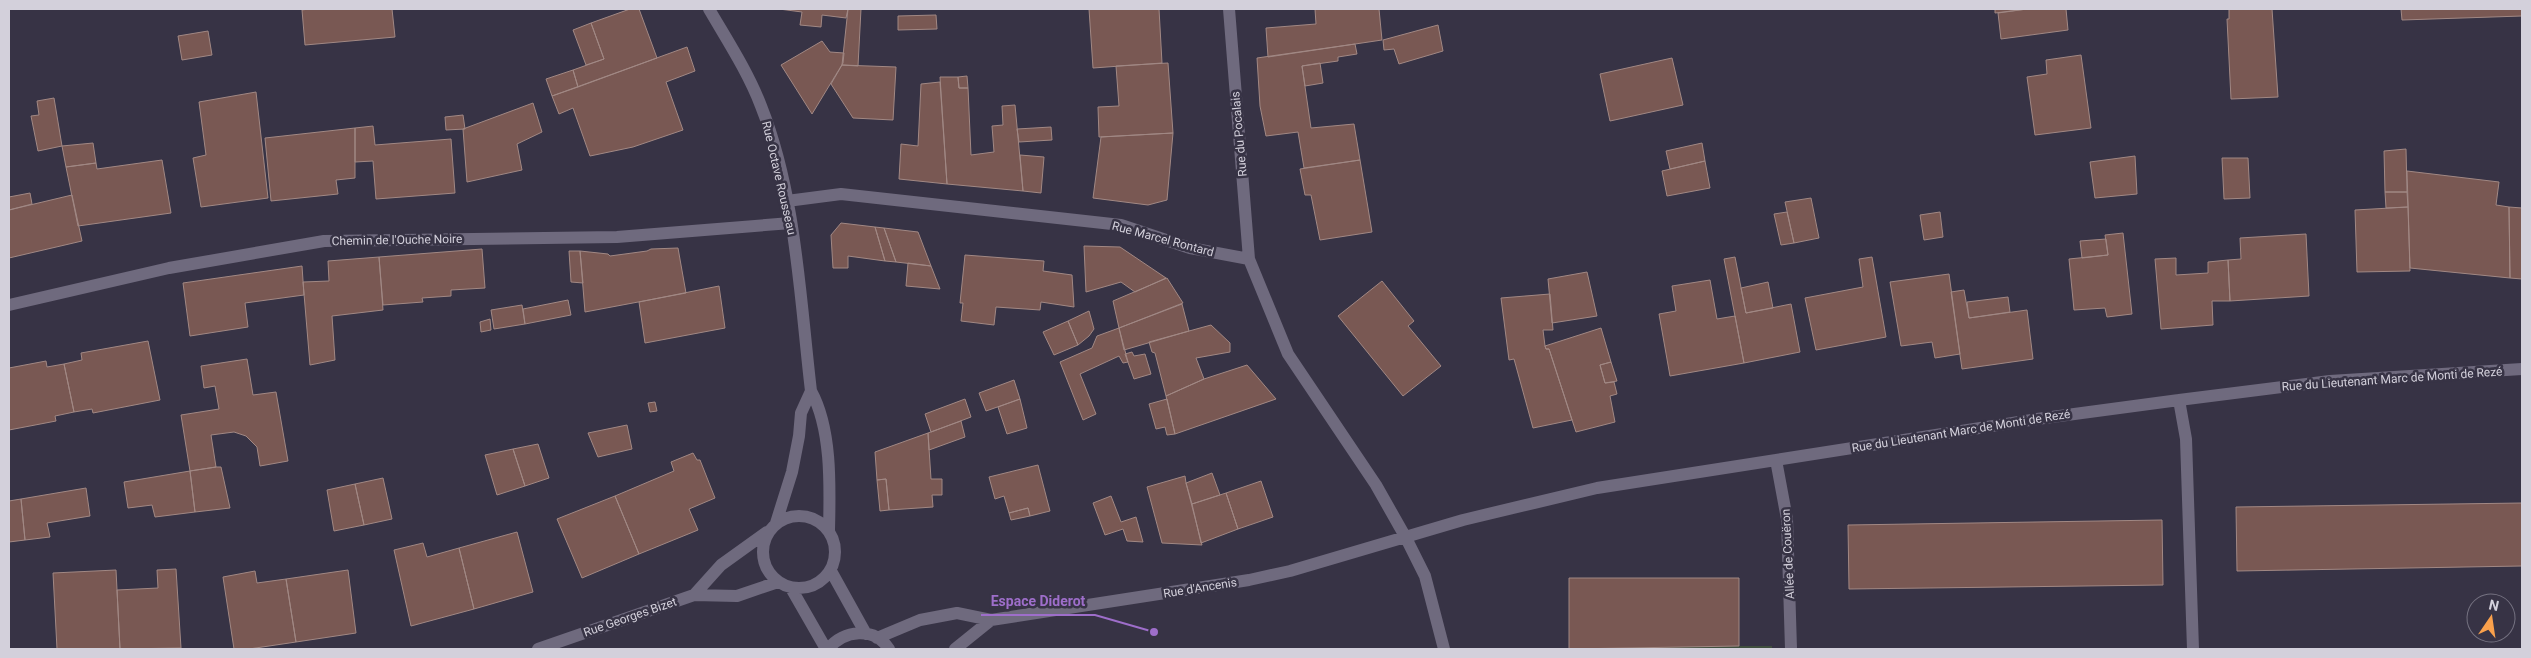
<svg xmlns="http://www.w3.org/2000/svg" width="2531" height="658" viewBox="0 0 2531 658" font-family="Roboto,sans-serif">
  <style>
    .green { fill: #404f3f }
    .building { fill: #795853; stroke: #a18884 }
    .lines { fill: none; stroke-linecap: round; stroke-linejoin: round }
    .street { stroke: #6f6a7e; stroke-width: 12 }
    .labels { text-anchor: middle; stroke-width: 5; stroke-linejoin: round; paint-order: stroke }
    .street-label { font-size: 12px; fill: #d3d0db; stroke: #373345 }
    .leader { fill: none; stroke: #9e6eca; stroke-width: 2 }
    .callout-dot { fill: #9e6eca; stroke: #373345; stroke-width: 2 }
    .callout-label { font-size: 14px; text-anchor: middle; font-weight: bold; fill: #9e6eca; stroke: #373345; stroke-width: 5; stroke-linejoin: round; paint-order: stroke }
  </style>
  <rect width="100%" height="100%" fill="#373345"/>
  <!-- green -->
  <path class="green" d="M 1633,646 L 1772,646 L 1772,649 L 1633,649 Z"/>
  <!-- building -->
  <path class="building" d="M 309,9 L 392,9 L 395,37 L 305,45 L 302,10 Z
    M 630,9 L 639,9 L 657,58 L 578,87 L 573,70 L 604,59 L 591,23 Z
    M 779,9 L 848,9 L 846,18 L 822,15 L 821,27 L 800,25 L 802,12 Z
    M 848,9 L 861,9 L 858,66 L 842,65 Z
    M 1089,9 L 1159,9 L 1162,63 L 1093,68 Z
    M 1315,9 L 1379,9 L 1382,40 L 1268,57 L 1266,28 L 1316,24 Z
    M 1995,9 L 2027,9 L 1995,13 Z
    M 2027,9 L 2066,9 L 2068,30 L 2001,39 L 1998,13 Z
    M 2229,9 L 2272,9 L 2278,97 L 2231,99 L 2227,19 L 2229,19 Z
    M 2401,9 L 2522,9 L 2522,16 L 2402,20 Z
    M 936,15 L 937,29 L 898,30 L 898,16 Z
    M 591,23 L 604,59 L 586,65 L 573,30 Z
    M 1438,25 L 1443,51 L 1399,64 L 1394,49 L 1384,50 L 1383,40 Z
    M 208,31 L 212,55 L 182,60 L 178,36 Z
    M 822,41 L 830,52 L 844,53 L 843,63 L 812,114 L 781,65 Z
    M 1355,44 L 1357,54 L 1338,57 L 1338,61 L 1302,66 L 1311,128 L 1354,124 L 1360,160 L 1304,168 L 1298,132 L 1266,136 L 1260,106 L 1257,58 Z
    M 687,47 L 695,71 L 666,82 L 683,130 L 633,147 L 590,156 L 573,108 L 559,114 L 552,96 Z
    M 2081,55 L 2091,128 L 2035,135 L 2027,77 L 2047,74 L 2046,60 Z
    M 1672,58 L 1683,105 L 1610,121 L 1600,74 Z
    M 1168,63 L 1173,133 L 1099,137 L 1098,107 L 1119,106 L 1116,66 Z
    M 1320,63 L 1323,83 L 1305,86 L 1302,66 Z
    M 842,65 L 896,67 L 893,120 L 853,118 L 831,84 Z
    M 573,70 L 578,87 L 552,96 L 546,79 Z
    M 967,76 L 968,88 L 959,88 L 958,77 Z
    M 940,77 L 958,77 L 959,88 L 968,88 L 971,155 L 994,152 L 992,126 L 1003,125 L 1002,106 L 1015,105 L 1023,191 L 947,184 Z
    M 940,82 L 947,184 L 899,179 L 901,144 L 918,146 L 921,84 Z
    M 256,92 L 268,198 L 201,207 L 193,158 L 206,155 L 199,102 Z
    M 54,98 L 62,146 L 38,151 L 31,116 L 39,115 L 37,101 Z
    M 533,103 L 542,132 L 517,144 L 522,170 L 467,182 L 463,129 Z
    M 463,115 L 465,129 L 446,130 L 445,117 Z
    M 373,126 L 375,145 L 451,139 L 455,193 L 376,199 L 373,161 L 355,162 L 355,128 Z
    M 1051,127 L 1052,140 L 1019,142 L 1017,129 Z
    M 355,128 L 355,178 L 336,180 L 338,194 L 271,201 L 265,138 Z
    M 1173,133 L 1167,200 L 1148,205 L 1093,198 L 1101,137 Z
    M 93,143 L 96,163 L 66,167 L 62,146 Z
    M 1702,143 L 1705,161 L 1670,169 L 1666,151 Z
    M 2406,149 L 2407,192 L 2385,192 L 2384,151 Z
    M 1020,155 L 1044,157 L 1041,193 L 1023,191 Z
    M 2135,156 L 2137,194 L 2095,198 L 2090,162 Z
    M 2222,158 L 2248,158 L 2250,198 L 2224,199 Z
    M 162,160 L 171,213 L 78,226 L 66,167 L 96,163 L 97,169 Z
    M 1360,160 L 1372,232 L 1320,240 L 1311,195 L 1305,195 L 1300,169 Z
    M 1705,161 L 1710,188 L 1667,196 L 1662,171 Z
    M 2407,171 L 2499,182 L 2496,205 L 2509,207 L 2510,278 L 2410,268 Z
    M 2385,192 L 2407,192 L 2408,207 L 2386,208 Z
    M 30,193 L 32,204 L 9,210 L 9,197 Z
    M 72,195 L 82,241 L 9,258 L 9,210 Z
    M 1811,198 L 1819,238 L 1794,243 L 1785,202 Z
    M 2408,207 L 2410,271 L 2357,272 L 2355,210 Z
    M 2509,207 L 2522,208 L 2522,279 L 2510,278 Z
    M 1787,212 L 1794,243 L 1781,245 L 1774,214 Z
    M 1940,212 L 1943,237 L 1924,240 L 1920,215 Z
    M 841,223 L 875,227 L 885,261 L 848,256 L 848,268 L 833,268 L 831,235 Z
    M 875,227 L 884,228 L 896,262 L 885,261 Z
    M 884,228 L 918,232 L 931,266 L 896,262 Z
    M 2123,233 L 2132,314 L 2107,317 L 2105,308 L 2074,310 L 2069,259 L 2108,255 L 2105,235 Z
    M 2306,234 L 2309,296 L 2230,301 L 2228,260 L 2241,259 L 2240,238 Z
    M 2106,239 L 2108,255 L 2082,258 L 2080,241 Z
    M 1084,246 L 1120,247 L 1166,278 L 1135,292 L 1121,282 L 1086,292 Z
    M 678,248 L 686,293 L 585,312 L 580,251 L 608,254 L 610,256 L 647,251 L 651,249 Z
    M 482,249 L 485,288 L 451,290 L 451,296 L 422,298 L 423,302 L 383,305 L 379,257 Z
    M 569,251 L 580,251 L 583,283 L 571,282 Z
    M 965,255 L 1044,261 L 1043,271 L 1072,275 L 1074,307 L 1041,302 L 1040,310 L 996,307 L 994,325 L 961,321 L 963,303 L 960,303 Z
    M 379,257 L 383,310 L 332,316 L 335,360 L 310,365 L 303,282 L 329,281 L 328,261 Z
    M 1735,257 L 1746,313 L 1791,304 L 1800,352 L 1744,363 L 1724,259 Z
    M 1872,257 L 1886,337 L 1816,350 L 1805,298 L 1863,287 L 1859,259 Z
    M 2176,258 L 2176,275 L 2208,273 L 2208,262 L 2228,260 L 2230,301 L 2212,301 L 2213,325 L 2161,329 L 2155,259 Z
    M 908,263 L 931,266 L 940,289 L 906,286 Z
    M 302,266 L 304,295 L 245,303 L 248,327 L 190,336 L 183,283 Z
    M 1587,272 L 1597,316 L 1552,323 L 1548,279 Z
    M 1949,274 L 1960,354 L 1935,358 L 1932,342 L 1901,346 L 1890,282 Z
    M 1167,278 L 1183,303 L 1119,328 L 1113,301 Z
    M 1710,280 L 1717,319 L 1735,316 L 1744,363 L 1670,376 L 1659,314 L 1676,311 L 1672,286 Z
    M 1382,281 L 1414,321 L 1408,326 L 1441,366 L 1403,396 L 1338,316 Z
    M 1768,282 L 1773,308 L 1746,313 L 1741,288 Z
    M 719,286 L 725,328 L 645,343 L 639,302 Z
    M 1964,290 L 1969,318 L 2027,310 L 2033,359 L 1962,369 L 1951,292 Z
    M 1550,294 L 1553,330 L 1543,330 L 1545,346 L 1546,349 L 1549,349 L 1572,420 L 1533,428 L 1514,359 L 1509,360 L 1501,298 Z
    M 2008,297 L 2010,312 L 1969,318 L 1967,302 Z
    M 568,300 L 571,315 L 525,324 L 523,309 Z
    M 1182,304 L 1189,331 L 1124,350 L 1119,328 Z
    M 522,305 L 525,324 L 494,329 L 491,310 Z
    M 1089,311 L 1094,329 L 1089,336 L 1078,345 L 1068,321 Z
    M 490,319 L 491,330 L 481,332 L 480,322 Z
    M 1068,321 L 1078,345 L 1054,355 L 1043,332 Z
    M 1211,325 L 1230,343 L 1230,352 L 1196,358 L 1204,379 L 1166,396 L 1155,353 L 1152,352 L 1149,342 Z
    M 1119,328 L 1128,362 L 1123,363 L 1119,356 L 1080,374 L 1096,414 L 1083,420 L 1060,362 L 1092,348 L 1097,336 Z
    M 1601,328 L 1611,362 L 1600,365 L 1605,383 L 1614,382 L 1617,394 L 1610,396 L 1615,422 L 1576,432 L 1549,349 L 1546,349 L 1545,346 Z
    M 148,341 L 160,400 L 93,413 L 92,409 L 74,412 L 64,364 L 82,360 L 81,353 Z
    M 1132,352 L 1134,356 L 1145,354 L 1151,374 L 1134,379 L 1125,354 Z
    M 247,359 L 253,395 L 276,392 L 288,461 L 260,466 L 257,447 L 246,436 L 234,432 L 211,435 L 216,467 L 190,471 L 181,415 L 219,409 L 215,386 L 204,388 L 201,366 Z
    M 46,361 L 47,367 L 64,364 L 74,412 L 55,416 L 56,421 L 9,430 L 9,368 Z
    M 1611,362 L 1617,381 L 1605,383 L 1600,365 Z
    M 1247,365 L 1276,399 L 1175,434 L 1166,396 L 1204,379 Z
    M 1014,380 L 1020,399 L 986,411 L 979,393 Z
    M 965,399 L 971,417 L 931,432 L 925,414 Z
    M 1020,399 L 1027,428 L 1007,434 L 998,407 Z
    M 1167,399 L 1175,434 L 1167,435 L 1165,427 L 1156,429 L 1149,404 Z
    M 655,402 L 657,411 L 650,412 L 648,403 Z
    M 961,421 L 965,437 L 929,450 L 928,433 Z
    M 627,425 L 632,449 L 598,457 L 588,433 Z
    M 928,433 L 931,479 L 942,479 L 942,495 L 932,495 L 933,507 L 889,510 L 886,479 L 877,480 L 875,452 Z
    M 538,444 L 549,478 L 525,486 L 513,449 Z
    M 513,449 L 525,486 L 497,495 L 485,455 Z
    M 693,453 L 697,460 L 700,460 L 715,498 L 689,509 L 698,530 L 639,554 L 615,496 L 674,471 L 671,462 Z
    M 1038,465 L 1050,511 L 1030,516 L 1028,508 L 1009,513 L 1004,496 L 995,499 L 989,477 Z
    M 216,467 L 221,467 L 230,508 L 195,512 L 190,471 Z
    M 190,471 L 195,512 L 155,517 L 152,505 L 128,508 L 124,482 Z
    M 1212,473 L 1220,495 L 1192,504 L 1186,483 Z
    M 1185,476 L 1186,483 L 1202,545 L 1162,543 L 1147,487 Z
    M 383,478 L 392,519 L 364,525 L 355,484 Z
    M 886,479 L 889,510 L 880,511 L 877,480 Z
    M 1261,481 L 1273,517 L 1238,529 L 1226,493 Z
    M 355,484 L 364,525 L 334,531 L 327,490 Z
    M 86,488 L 90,516 L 47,523 L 50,537 L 25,540 L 21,499 Z
    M 1226,493 L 1238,529 L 1201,543 L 1192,504 Z
    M 615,496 L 639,554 L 582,578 L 557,519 Z
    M 1111,496 L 1121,522 L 1136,517 L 1143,542 L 1127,541 L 1123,529 L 1105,535 L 1093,503 Z
    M 21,499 L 25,540 L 9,542 L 9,501 Z
    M 2522,503 L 2522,566 L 2237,571 L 2236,507 Z
    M 1028,508 L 1030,516 L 1011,520 L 1009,513 Z
    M 2162,520 L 2163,585 L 1849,589 L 1848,525 Z
    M 517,532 L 533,592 L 474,609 L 459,548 Z
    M 423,543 L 427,557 L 459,548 L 474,609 L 411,626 L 394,550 Z
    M 176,569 L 181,648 L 120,649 L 117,590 L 158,588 L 157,570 Z
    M 116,570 L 120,649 L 57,649 L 53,573 Z
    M 348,570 L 356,633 L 296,642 L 286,579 Z
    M 255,571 L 257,583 L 286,579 L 296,642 L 249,649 L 234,649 L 223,577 Z
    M 1569,578 L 1739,578 L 1739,646 L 1569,649 Z"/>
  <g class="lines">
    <!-- street -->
    <path class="street" d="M 709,9 C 727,40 748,72 761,106 C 796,194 800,298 811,391 C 832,429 830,487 829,530
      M 1229,9 L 1249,259 L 1288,354 L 1376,485 L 1406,538 L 1425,576 L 1444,649
      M 787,201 L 841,194 L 1121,225 L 1190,248 L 1249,259
      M 9,305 L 169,268 L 324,241 L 617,237 L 791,223
      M 2179,400 L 2186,439 L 2193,649
      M 1776,460 L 1787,519 L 1791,649
      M763 552a36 36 0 1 1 72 0a36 36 0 1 1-72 0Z
      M 776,523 L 792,472 L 799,436 L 801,413 L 811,391
      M 831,571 L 866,634
      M 791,588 L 826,649
      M 694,595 L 721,565 L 767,532
      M 877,638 L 920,620 L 957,613 L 991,620 L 1249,580 L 1290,571 L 1463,520 L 1597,488 L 2037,419 L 2179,400 L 2330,381 L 2522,369
      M 538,649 L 694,595 L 737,596 L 778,582
      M 828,649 C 844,630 874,626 889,649
      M 955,649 L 991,620"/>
  </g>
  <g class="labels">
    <!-- street labels -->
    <g class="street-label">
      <text transform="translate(1239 134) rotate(-95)" y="4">Rue du Pocalais</text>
      <text transform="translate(779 178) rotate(77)" y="4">Rue Octave Rousseau</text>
      <text transform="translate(1163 239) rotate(15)" y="4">Rue Marcel Rontard</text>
      <text transform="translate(397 240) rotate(-1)" y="4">Chemin de l'Ouche Noire</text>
      <text transform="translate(2392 379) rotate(-4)" y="4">Rue du Lieutenant Marc de Monti de Rezé</text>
      <text transform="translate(1961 431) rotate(-9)" y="4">Rue du Lieutenant Marc de Monti de Rezé</text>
      <text transform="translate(1788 554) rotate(-93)" y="4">Allée de Couëron</text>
      <text transform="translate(1200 588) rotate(-9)" y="4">Rue d'Ancenis</text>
      <text transform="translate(630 617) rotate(-19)" y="4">Rue Georges Bizet</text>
    </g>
  </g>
  <!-- callouts -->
  <path class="leader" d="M1154 632L1095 615H981"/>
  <circle class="callout-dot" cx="1154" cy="632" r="5"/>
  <g class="callout-label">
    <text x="1038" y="606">Espace Diderot</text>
  </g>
  <!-- border -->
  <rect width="2531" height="658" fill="none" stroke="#d3d0db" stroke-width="20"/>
  <!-- north arrow -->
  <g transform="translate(2491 618) rotate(13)"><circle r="24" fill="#373345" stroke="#757281"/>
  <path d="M0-4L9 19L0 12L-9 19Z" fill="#f9a04c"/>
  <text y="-8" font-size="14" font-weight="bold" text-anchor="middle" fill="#d3d0db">N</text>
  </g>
</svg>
